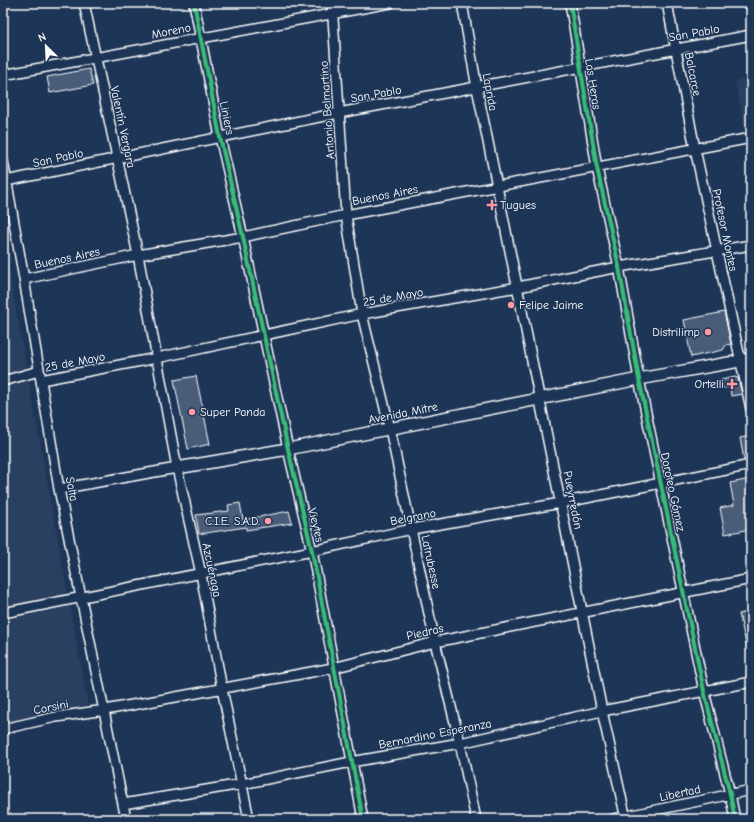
<svg xmlns="http://www.w3.org/2000/svg" width="754" height="822" viewBox="0 0 754 822" font-family="'Comic Neue',sans-serif">
  <style>
    .built { fill: #2a4161 }
    .building { fill: #4a5d79; stroke: #fff }
    .lines { fill: none; stroke-linecap: round; stroke-linejoin: round }
    .minor-casing { stroke: #fff; stroke-width: 12 }
    .major-casing { stroke: #fff; stroke-width: 14 }
    .minor { stroke: #1d3557; stroke-width: 9 }
    .major { stroke: #1d3557; stroke-width: 11 }
    .cycleway-casing { stroke: #1d3557; stroke-width: 6 }
    .cycleway { stroke: #3abd76; stroke-width: 4 }
    .poi-dot { fill: #ff9aa2; stroke: #1d3557; stroke-width: 1.5 }
    .labels { text-anchor: middle; stroke-width: 3; stroke-linejoin: round; paint-order: stroke }
    .street-label { font-size: 12px; fill: #fff; stroke: #1d3557 }
    .poi-label { font-size: 12px; fill: #fff; stroke: #1d3557; text-anchor: start }
  </style>
  <rect width="100%" height="100%" fill="#1d3557"/>
  <filter id="ink" filterUnits="userSpaceOnUse"><feTurbulence type="fractalNoise" baseFrequency=".025" numOctaves="2"/><feDisplacementMap in="SourceGraphic" scale="8" xChannelSelector="R" yChannelSelector="G"/><feConvolveMatrix kernelMatrix="1 2 1 2 8 2 1 2 1" color-interpolation-filters="sRGB"/></filter>
  <g filter="url(#ink)">
    <!-- built -->
    <path class="built" d="M 751,78 L 751,129 L 745,130 L 735,81 Z
      M 3,239 L 88,705 L 3,723 Z"/>
    <!-- building -->
    <path class="building" d="M 89,69 L 93,85 L 50,93 L 47,77 Z
      M 724,312 L 731,344 L 726,345 L 723,350 L 691,357 L 684,320 Z
      M 196,376 L 210,444 L 188,449 L 174,380 Z
      M 735,377 L 738,378 L 742,394 L 731,396 L 730,387 L 723,388 L 721,380 Z
      M 751,436 L 751,459 L 744,460 L 740,438 Z
      M 751,479 L 751,529 L 725,534 L 720,508 L 734,505 L 730,483 Z
      M 240,503 L 243,520 L 289,511 L 292,523 L 246,530 L 246,527 L 199,534 L 196,515 L 229,511 L 228,505 Z
      M 751,611 L 751,652 L 748,652 L 739,614 Z"/>
    <g class="lines">
      <!-- minor casing -->
      <g class="minor-casing">
        <path id="minor" d="M 84,3 L 138,255 L 177,468 L 201,574 L 222,689 L 249,819
          M 194,3 L 220,137 L 243,237 L 288,449 L 312,551 L 363,819
          M 332,3 L 346,215 L 362,314 L 390,429 L 435,642 L 460,743 L 476,819
          M 462,3 L 477,88 L 497,186 L 602,711 L 626,819
          M 570,3 L 597,168 L 619,267 L 639,379 L 704,691 L 730,794 L 735,819
          M 667,3 L 695,149 L 751,409
          M 3,75 L 390,3
          M 3,161 L 24,279 L 59,489 L 126,819
          M 6,181 L 339,113 L 751,35
          M 24,279 L 138,255 L 243,237 L 346,215 L 751,138
          M 41,380 L 157,358 L 362,314 L 518,287 L 619,267 L 751,245
          M 3,381 L 39,371
          M 59,489 L 177,468
          M 3,613 L 312,551 L 412,529 L 561,503 L 751,465
          M 3,729 L 56,717 L 105,710 L 333,668 L 435,642 L 751,579
          M 123,804 L 242,784 L 351,762 L 460,743 L 602,711 L 751,682
          M 613,819 L 751,790"/>
      </g>
      <!-- major casing -->
      <g class="major-casing">
        <path id="major" d="M 177,468 L 288,449 L 639,379 L 751,359"/>
      </g>
      <!-- minor -->
      <use href="#minor" class="minor"/>
      <!-- major -->
      <use href="#major" class="major"/>
      <!-- cycleway casing -->
      <g class="cycleway-casing">
        <path id="cycleway" d="M 194,3 L 220,137 L 243,237 L 288,449 L 312,551 L 363,819
          M 570,3 L 597,168 L 619,267 L 639,379 L 704,691 L 730,794 L 735,819"/>
      </g>
      <!-- cycleway -->
      <use href="#cycleway" class="cycleway"/>
    </g>
  </g>
  <!-- markers -->
  <g class="poi-dot">
    <path d="M490 199h4v4h4v4h-4v4h-4v-4h-4v-4h4z"/>
    <circle cx="511" cy="305" r="4"/>
    <circle cx="708" cy="332" r="4"/>
    <path d="M730 378h4v4h4v4h-4v4h-4v-4h-4v-4h4z"/>
    <circle cx="192" cy="412" r="4"/>
    <circle cx="268" cy="521" r="4"/>
  </g>
  <g class="labels">
    <!-- street labels -->
    <g class="street-label">
      <text transform="translate(171 31) rotate(-11)" y="4">Moreno</text>
      <text transform="translate(694 33) rotate(-10)" y="4">San Pablo</text>
      <text transform="translate(693 74) rotate(79)" y="4">Balcarce</text>
      <text transform="translate(593 84) rotate(81)" y="4">Las Heras</text>
      <text transform="translate(490 92) rotate(79)" y="4">Laprida</text>
      <text transform="translate(376 94) rotate(-10)" y="4">San Pablo</text>
      <text transform="translate(327 110) rotate(-94)" y="4">Antonio Belmartino</text>
      <text transform="translate(227 118) rotate(78)" y="4">Liniers</text>
      <text transform="translate(123 127) rotate(78)" y="4">Valentín Vergara</text>
      <text transform="translate(58 158) rotate(-12)" y="4">San Pablo</text>
      <text transform="translate(385 195) rotate(-11)" y="4">Buenos Aires</text>
      <text transform="translate(725 230) rotate(78)" y="4">Profesor Montes</text>
      <text transform="translate(67 258) rotate(-12)" y="4">Buenos Aires</text>
      <text transform="translate(393 297) rotate(-10)" y="4">25 de Mayo</text>
      <text transform="translate(75 362) rotate(-11)" y="4">25 de Mayo</text>
      <text transform="translate(403 413) rotate(-11)" y="4">Avenida Mitre</text>
      <text transform="translate(72 489) rotate(79)" y="4">Salta</text>
      <text transform="translate(673 492) rotate(78)" y="4">Doroteo Gómez</text>
      <text transform="translate(573 500) rotate(79)" y="4">Pueyrredón</text>
      <text transform="translate(413 517) rotate(-11)" y="4">Belgrano</text>
      <text transform="translate(316 525) rotate(76)" y="4">Vieytes</text>
      <text transform="translate(431 562) rotate(78)" y="4">Latrubesse</text>
      <text transform="translate(212 570) rotate(78)" y="4">Azcuénaga</text>
      <text transform="translate(425 632) rotate(-13)" y="4">Piedras</text>
      <text transform="translate(51 707) rotate(-11)" y="4">Corsini</text>
      <text transform="translate(435 734) rotate(-11)" y="4">Bernardino Esperanza</text>
      <text transform="translate(680 793) rotate(-12)" y="4">Libertad</text>
    </g>
    <!-- poi labels -->
    <g class="poi-label">
      <text x="500" y="209">Tugues</text>
      <text x="519" y="309">Felipe Jaime</text>
      <text x="700" y="336" text-anchor="end">Distrilimp</text>
      <text x="724" y="388" text-anchor="end">Ortelli</text>
      <text x="200" y="416">Super Panda</text>
      <text x="260" y="525" text-anchor="end">C.I.E. S.A.D.</text>
    </g>
  </g>
  <!-- margin -->
  <rect width="754" height="822" fill="none" stroke="#1d3557" stroke-width="16"/>
  <rect x="8" y="8" width="738" height="806" fill="none" stroke="#fff" stroke-width="1.5" filter="url(#ink)"/>
  <!-- north arrow -->
  <g transform="translate(46 46) rotate(336)" stroke="#1d3557" stroke-width="3" paint-order="stroke">
  <path d="M0-3L7 15L0 10L-7 15Z" fill="#ffffff"/>
  <text y="-6" font-size="11" font-weight="bold" text-anchor="middle" fill="#ffffff">N</text>
  </g>
</svg>
